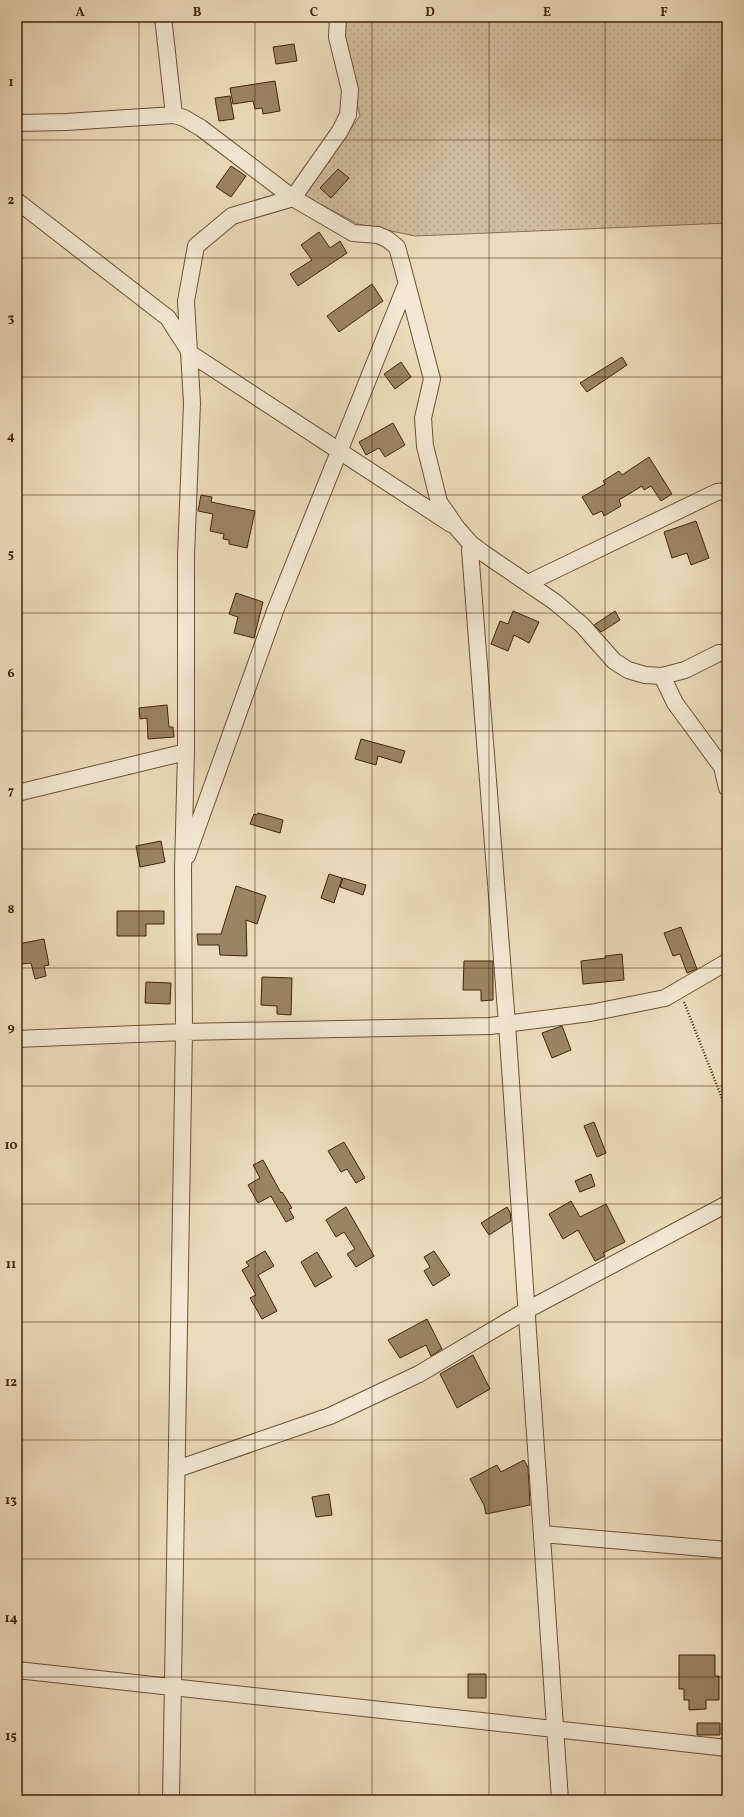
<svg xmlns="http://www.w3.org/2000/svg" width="744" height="1817" viewBox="0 0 744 1817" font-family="Vollkorn,serif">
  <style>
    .park { fill: url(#park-dots); stroke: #887051 }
    .building { fill: #9a8464; stroke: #412506 }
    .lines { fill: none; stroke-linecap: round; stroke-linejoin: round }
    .minor-casing { stroke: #6c5233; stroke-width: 18 }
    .path { stroke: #412506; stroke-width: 2.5; stroke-dasharray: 1 2; stroke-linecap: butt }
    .minor { stroke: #f3e8d3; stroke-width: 16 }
    .grid { fill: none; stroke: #412506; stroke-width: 1; stroke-opacity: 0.55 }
    .neatline { fill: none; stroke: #412506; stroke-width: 1.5 }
    .grid-label { font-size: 13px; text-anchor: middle; font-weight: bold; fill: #412506 }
  </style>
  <defs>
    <pattern id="park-dots" width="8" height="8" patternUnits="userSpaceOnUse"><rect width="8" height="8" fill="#cfbc9c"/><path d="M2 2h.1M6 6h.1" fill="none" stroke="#b3a185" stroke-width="1.8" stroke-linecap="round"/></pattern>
  </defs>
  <rect width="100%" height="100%" fill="#ecdbbb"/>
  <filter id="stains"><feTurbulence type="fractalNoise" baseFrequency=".005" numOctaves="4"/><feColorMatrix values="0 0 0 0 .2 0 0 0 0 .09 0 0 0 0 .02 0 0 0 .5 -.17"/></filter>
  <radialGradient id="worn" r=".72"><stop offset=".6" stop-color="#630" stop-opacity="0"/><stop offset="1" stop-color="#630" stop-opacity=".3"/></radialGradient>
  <!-- park -->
  <path class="park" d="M 338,17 L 721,17 L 727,53 L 727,223 L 415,236 L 358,224 L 303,195 L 360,116 L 337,20 Z"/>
  <!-- building -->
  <path class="building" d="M 294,44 L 297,61 L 276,64 L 273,47 Z
    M 275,81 L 280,111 L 263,114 L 262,108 L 255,109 L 253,101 L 233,104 L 230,88 Z
    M 230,96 L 234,119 L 219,121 L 215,98 Z
    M 231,166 L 246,176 L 231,197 L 216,187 Z
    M 338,169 L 349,178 L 331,198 L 320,188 Z
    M 319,232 L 330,248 L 340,241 L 347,253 L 298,286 L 290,274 L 312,260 L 301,245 Z
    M 372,284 L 383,301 L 339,332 L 327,316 Z
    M 622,357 L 627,365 L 587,392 L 580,383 Z
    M 401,362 L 411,377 L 395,389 L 384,374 Z
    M 393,423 L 405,445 L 385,457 L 379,448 L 366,455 L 359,442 Z
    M 649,457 L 672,494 L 661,501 L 651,486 L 644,490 L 642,486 L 619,500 L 621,506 L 604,516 L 602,511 L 593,515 L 582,497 L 605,484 L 603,481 L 619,471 L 622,475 Z
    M 201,495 L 212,497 L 211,502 L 255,511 L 247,548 L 229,544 L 229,540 L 223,539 L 224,534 L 210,531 L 213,514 L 198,511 Z
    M 696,521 L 709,558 L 691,565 L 687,553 L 672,558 L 664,532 Z
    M 236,593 L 263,602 L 254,638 L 234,633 L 238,617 L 229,614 Z
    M 513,611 L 539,622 L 529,643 L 514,635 L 508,651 L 491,644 L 500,621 L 508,624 Z
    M 615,611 L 620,620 L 601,632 L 594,625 Z
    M 167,705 L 169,727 L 173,727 L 174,737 L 148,739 L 147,718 L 140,719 L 139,708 Z
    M 361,739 L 405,751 L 401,763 L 378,756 L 376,765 L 355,759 Z
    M 258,813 L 283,820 L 280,833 L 250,824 L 254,814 L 257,815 Z
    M 161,841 L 165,862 L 140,867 L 136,846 Z
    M 329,874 L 342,878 L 334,903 L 321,898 Z
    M 343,878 L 366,885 L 363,895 L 340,887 Z
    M 236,886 L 266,896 L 257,924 L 246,920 L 247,956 L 220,955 L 219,945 L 198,945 L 197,934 L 221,934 Z
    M 117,911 L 164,911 L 164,924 L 146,924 L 146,936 L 117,936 Z
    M 681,927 L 697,969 L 687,973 L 680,954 L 673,956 L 664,933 Z
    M 44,939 L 49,965 L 44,966 L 46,976 L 35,979 L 31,963 L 22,964 L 18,944 Z
    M 622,954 L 624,980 L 583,984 L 581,961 L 606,958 L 605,956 Z
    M 464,961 L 493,961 L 493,1000 L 481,1001 L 481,990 L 463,990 Z
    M 262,977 L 292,978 L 291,1015 L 277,1014 L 277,1006 L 261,1005 Z
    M 146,982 L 171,983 L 170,1004 L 145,1003 Z
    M 562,1026 L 571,1050 L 552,1058 L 542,1033 Z
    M 594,1122 L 606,1153 L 597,1157 L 584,1126 Z
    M 344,1142 L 365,1178 L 356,1183 L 347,1169 L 341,1172 L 328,1151 Z
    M 263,1160 L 281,1193 L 282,1192 L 292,1208 L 289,1209 L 294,1218 L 286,1222 L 271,1196 L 258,1203 L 248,1185 L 260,1178 L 253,1165 Z
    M 591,1174 L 595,1186 L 580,1192 L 575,1181 Z
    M 571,1201 L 580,1217 L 606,1204 L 625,1242 L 603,1253 L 605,1256 L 595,1261 L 578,1230 L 563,1239 L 549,1214 Z
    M 346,1207 L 374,1256 L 356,1267 L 347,1254 L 355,1249 L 344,1232 L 336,1237 L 326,1220 Z
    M 507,1207 L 510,1212 L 511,1221 L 489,1235 L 481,1223 Z
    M 265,1251 L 274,1266 L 258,1275 L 277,1311 L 262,1319 L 250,1298 L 256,1295 L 242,1270 L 249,1266 L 246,1262 Z
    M 434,1251 L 450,1275 L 433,1286 L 424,1271 L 430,1267 L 424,1257 Z
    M 317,1252 L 332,1277 L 315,1287 L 301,1262 Z
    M 427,1319 L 442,1349 L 431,1356 L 426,1345 L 400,1358 L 388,1340 Z
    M 473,1355 L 490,1389 L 457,1408 L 440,1374 Z
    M 524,1460 L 528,1467 L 530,1505 L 486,1514 L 484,1505 L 470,1479 L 497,1465 L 501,1472 Z
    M 329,1494 L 332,1515 L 316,1517 L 312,1497 Z
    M 679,1655 L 715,1655 L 715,1676 L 719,1676 L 719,1700 L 706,1700 L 706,1709 L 689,1710 L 689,1700 L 684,1700 L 684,1689 L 679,1689 Z
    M 468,1674 L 486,1674 L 486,1698 L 468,1698 Z
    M 697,1723 L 720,1723 L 720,1735 L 697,1735 Z"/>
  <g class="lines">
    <!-- minor casing -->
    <g class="minor-casing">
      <path id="minor" d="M 163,17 L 174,115
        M 17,123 L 66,122 L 174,115 L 184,118 L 201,128 L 293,198 L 353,233 L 378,235 L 387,239 L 397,247 L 402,265 L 432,379 L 423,418 L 425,446 L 439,502 L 457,528 L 471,544 L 486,555 L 555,602 L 582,625 L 614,661 L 628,670 L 645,675 L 662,676 L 685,670 L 719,653 L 727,653
        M 17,201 L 168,318 L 191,354 L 451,524
        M 470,550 L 507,1024 L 560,1800
        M 528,583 L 717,492 L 727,491
        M 662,676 L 675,703 L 722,767 L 727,788
        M 17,793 L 186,752
        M 187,856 L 275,611 L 406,285
        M 17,1039 L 184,1032 L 490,1026 L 590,1013 L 665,998 L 727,962
        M 177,1469 L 330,1416 L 419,1374 L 527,1310 L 727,1204
        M 542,1534 L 727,1550
        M 17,1670 L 727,1748
        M 171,1800 L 184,1032 L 183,869 L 186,752 L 186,556 L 192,403 L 186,301 L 196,246 L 232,216 L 293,198 L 340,131 L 348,115 L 350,90 L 337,37 L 338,17"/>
    </g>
    <!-- path -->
    <path class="path" d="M 684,1002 L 727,1111"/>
    <!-- minor -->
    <use href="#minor" class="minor"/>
  </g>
  <!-- grid -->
  <path class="grid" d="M 139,17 L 139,1800M 255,17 L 255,1800M 372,17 L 372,1800M 489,17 L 489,1800M 605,17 L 605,1800M 17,140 L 727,140M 17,258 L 727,258M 17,377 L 727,377M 17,495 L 727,495M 17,613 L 727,613M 17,731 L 727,731M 17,849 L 727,849M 17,968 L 727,968M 17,1086 L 727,1086M 17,1204 L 727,1204M 17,1322 L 727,1322M 17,1440 L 727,1440M 17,1559 L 727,1559M 17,1677 L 727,1677"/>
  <!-- margin -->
  <rect width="744" height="1817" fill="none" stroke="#ecdbbb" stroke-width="44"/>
  <rect x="22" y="22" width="700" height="1773" class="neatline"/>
  <g class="grid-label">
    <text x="80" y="16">A</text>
    <text x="197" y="16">B</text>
    <text x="314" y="16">C</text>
    <text x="430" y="16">D</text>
    <text x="547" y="16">E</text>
    <text x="664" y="16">F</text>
    <text x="11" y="86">1</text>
    <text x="11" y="204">2</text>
    <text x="11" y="322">3</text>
    <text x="11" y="440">4</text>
    <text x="11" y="558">5</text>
    <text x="11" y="677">6</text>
    <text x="11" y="795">7</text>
    <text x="11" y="913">8</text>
    <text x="11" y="1031">9</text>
    <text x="11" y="1149">10</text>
    <text x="11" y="1268">11</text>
    <text x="11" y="1386">12</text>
    <text x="11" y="1504">13</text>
    <text x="11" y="1622">14</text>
    <text x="11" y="1740">15</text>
  </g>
  <rect width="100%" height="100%" filter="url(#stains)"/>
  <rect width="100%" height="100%" fill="url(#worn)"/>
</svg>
